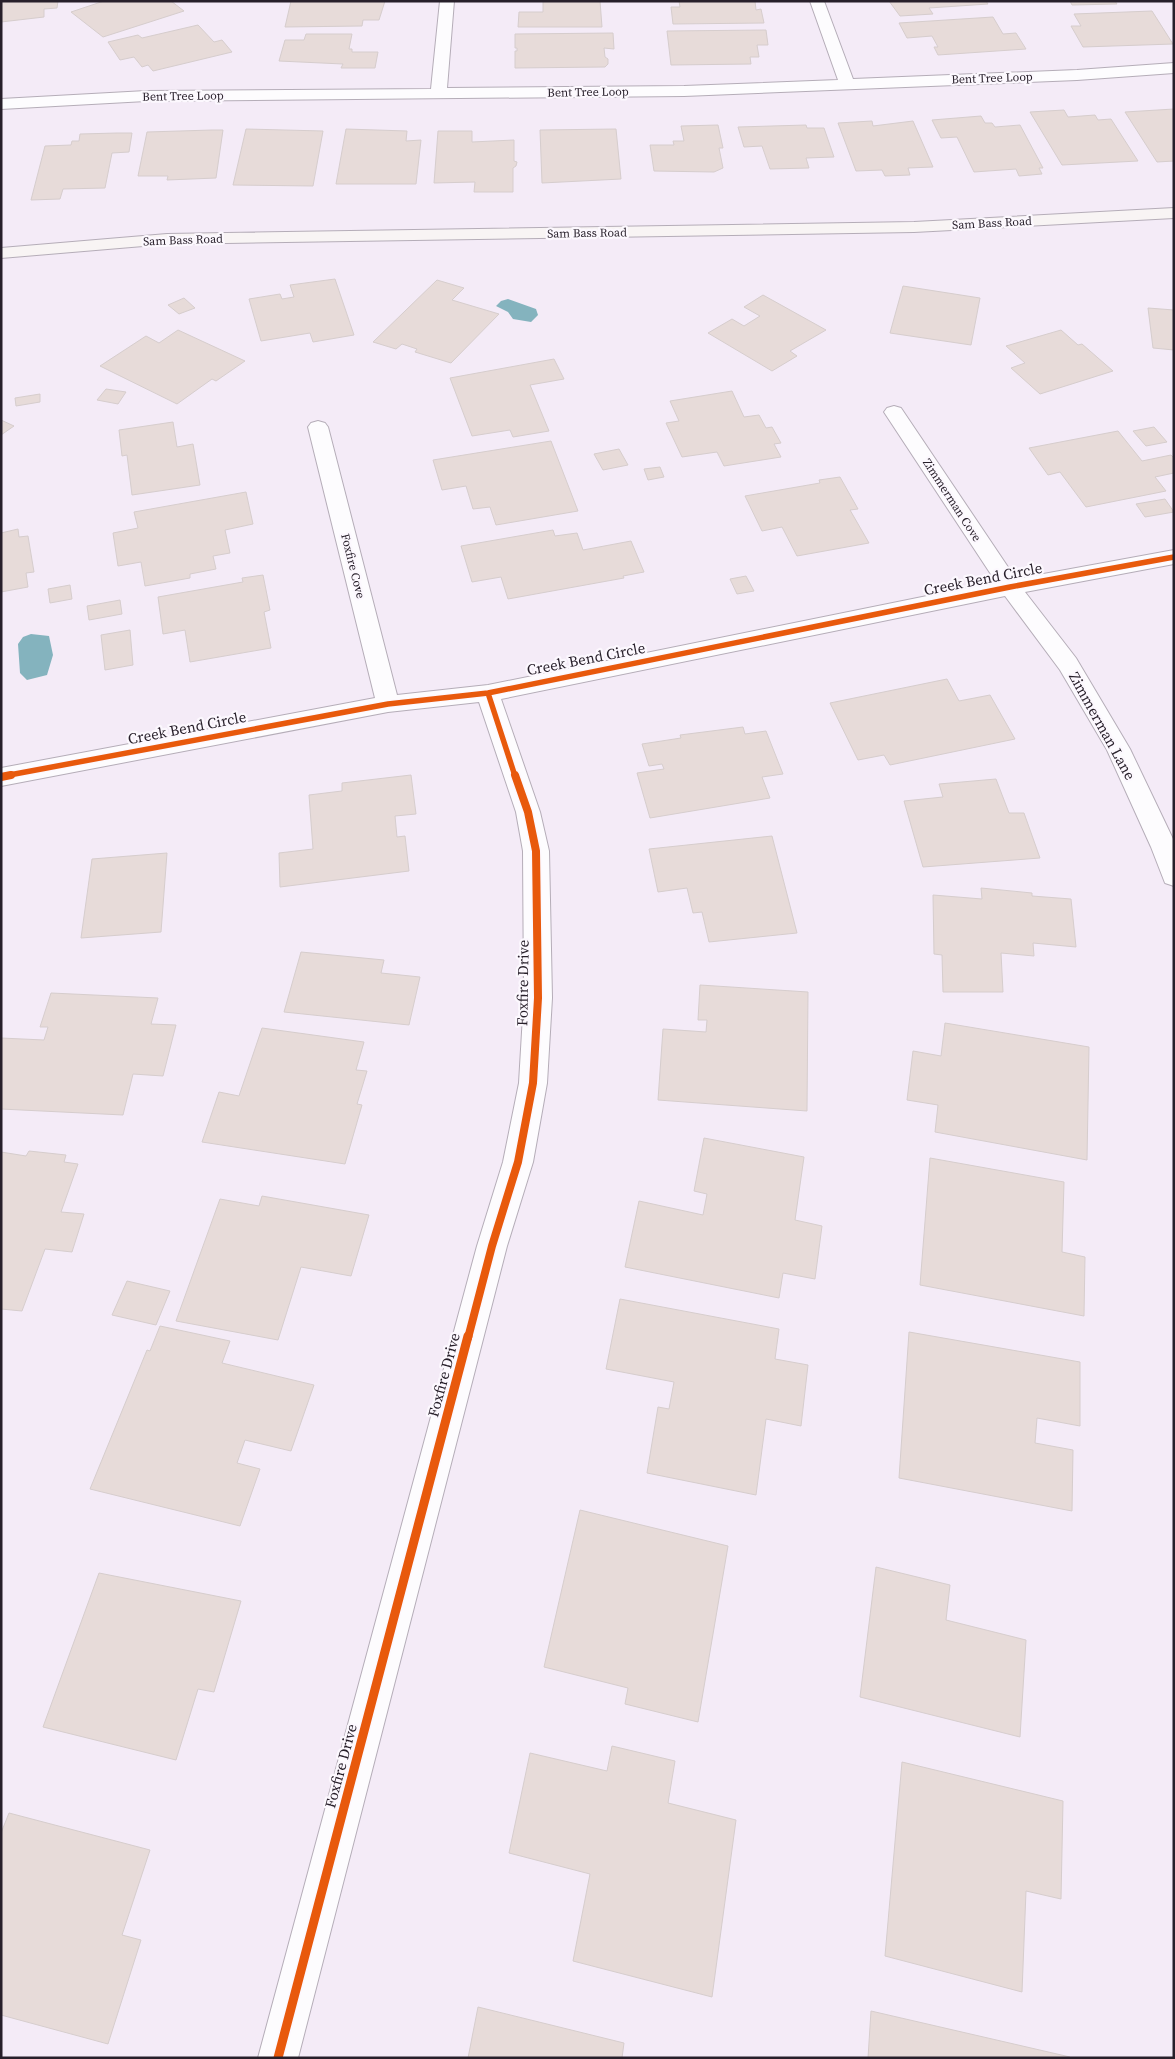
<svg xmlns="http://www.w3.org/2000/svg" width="1175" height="2059" viewBox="0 0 1175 2059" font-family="'Source Serif 4',serif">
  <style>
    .water { fill: #84b3be }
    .building { fill: #e7dbd9; stroke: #d6cdcd }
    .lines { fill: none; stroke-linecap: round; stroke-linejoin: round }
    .minor-casing { stroke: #b5adb8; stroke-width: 2 }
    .secondary-casing { stroke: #b5adb8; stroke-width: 2 }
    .minor { fill: #fdfcfe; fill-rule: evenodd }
    .secondary { fill: #f8f4f4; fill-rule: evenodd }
    .cycleway-far2-casing { stroke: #fcf8fe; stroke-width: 8 }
    .cycleway-far1-casing { stroke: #fcf8fe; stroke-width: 11 }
    .cycleway-casing { stroke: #fcf8fe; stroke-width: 12 }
    .cycleway-far2 { stroke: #e8590c; stroke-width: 5.5 }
    .cycleway-far1 { stroke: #e8590c; stroke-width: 8 }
    .cycleway { stroke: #e8590c; stroke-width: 9 }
    .labels { text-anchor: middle; stroke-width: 4.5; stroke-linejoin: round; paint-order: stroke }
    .far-street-label { font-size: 12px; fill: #271f2a; stroke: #fcf8fe }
    .street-label { font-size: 15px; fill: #271f2a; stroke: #fcf8fe }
  </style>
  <rect width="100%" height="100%" fill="#f4ebf7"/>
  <!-- water -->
  <path class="water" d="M 508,299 L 536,309 L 538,315 L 531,322 L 513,319 L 508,312 L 496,306 L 501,301 Z
    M 31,634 L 49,636 L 53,655 L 47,675 L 27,680 L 20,673 L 18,644 L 23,637 Z"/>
  <!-- building -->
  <path class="building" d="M 1,1 L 58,1 L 57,8 L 44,9 L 44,17 L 1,22 Z
    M 104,1 L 171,1 L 184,11 L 103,37 L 71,12 Z
    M 291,1 L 385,1 L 379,20 L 363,20 L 362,26 L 285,27 Z
    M 543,1 L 600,1 L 602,27 L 518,27 L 519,12 L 543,12 Z
    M 679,1 L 755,1 L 756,10 L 761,9 L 764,23 L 673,24 L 671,7 L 680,7 Z
    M 889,1 L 986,1 L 988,4 L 929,8 L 933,14 L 900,16 Z
    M 1070,1 L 1115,1 L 1117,4 L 1072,5 Z
    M 1152,11 L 1173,44 L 1083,47 L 1071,26 L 1081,26 L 1074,14 Z
    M 993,17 L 1003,34 L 1016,33 L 1026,49 L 938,55 L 934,47 L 938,47 L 932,36 L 907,38 L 899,23 Z
    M 198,25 L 214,42 L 222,40 L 232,52 L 153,71 L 148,65 L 142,67 L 134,57 L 120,60 L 108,42 L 138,35 L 142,38 Z
    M 766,30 L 768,45 L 757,45 L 759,57 L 750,57 L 751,64 L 671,65 L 667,31 Z
    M 613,33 L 614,49 L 604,48 L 605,57 L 608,59 L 608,64 L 605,67 L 515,68 L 515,51 L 517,51 L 517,48 L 515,48 L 515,34 Z
    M 306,34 L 352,34 L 349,49 L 352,49 L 352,52 L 378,52 L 375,68 L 341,68 L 343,64 L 279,61 L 285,40 L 304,40 Z
    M 1174,109 L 1174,161 L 1157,162 L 1125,112 Z
    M 1064,110 L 1068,117 L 1095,115 L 1098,120 L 1111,119 L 1138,161 L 1062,165 L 1030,112 Z
    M 981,116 L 985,123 L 992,123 L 995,127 L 1020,125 L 1043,168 L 1039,168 L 1042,174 L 1019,176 L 1016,169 L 974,172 L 957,137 L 941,138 L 932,120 Z
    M 872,121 L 873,126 L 913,121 L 933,167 L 908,168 L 910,175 L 885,176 L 882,170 L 856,171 L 838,123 Z
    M 718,125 L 723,148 L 719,148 L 723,168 L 714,172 L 654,171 L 650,145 L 674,145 L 673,141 L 684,141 L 681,126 Z
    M 806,125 L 807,128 L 824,128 L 834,157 L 806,158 L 809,168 L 770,169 L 762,146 L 744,147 L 738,127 Z
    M 246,129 L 323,131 L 313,186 L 233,185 Z
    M 346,129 L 407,131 L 406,141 L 421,140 L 416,184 L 336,184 Z
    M 616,129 L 621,179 L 542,183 L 540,130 Z
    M 212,130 L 223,130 L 216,178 L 167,180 L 168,176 L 138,176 L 147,132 Z
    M 438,131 L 472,131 L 472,142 L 514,140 L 514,161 L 517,162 L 516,166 L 513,168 L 513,192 L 474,192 L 475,182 L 434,183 Z
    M 117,133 L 132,133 L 129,152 L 112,153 L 105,188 L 63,189 L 60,199 L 31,200 L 45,146 L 71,145 L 72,141 L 79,141 L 80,134 Z
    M 335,279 L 354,335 L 313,342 L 310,333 L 261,341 L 249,299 L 280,294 L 282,299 L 294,297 L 290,285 Z
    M 437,280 L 464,288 L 452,300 L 499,314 L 451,363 L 415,352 L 417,349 L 402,344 L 396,349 L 373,342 Z
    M 903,286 L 980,298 L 971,345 L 890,333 Z
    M 763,295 L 826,330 L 790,351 L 797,356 L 772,371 L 708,333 L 732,319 L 744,326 L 760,316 L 744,307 Z
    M 184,298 L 195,308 L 179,314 L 168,305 Z
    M 1148,308 L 1174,310 L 1174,350 L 1153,348 Z
    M 178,330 L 245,361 L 216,381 L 212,379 L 177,404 L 100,366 L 146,336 L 159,343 Z
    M 1061,330 L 1078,345 L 1082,344 L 1113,371 L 1040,394 L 1011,368 L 1025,363 L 1006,346 Z
    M 554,359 L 564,379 L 530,385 L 549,431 L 513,437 L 510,430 L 472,436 L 450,378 Z
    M 106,389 L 126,392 L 118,404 L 97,400 Z
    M 732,391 L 744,417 L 759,415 L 766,428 L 772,427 L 781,443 L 774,444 L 781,457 L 724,466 L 717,452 L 682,457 L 666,423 L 679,421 L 670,401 Z
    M 40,394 L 40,402 L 16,406 L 15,398 Z
    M 1,420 L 14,426 L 1,435 Z
    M 173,422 L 177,447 L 193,444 L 200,485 L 132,495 L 127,455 L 122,456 L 119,430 Z
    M 1154,427 L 1167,442 L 1146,446 L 1133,431 Z
    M 1118,431 L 1142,461 L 1171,455 L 1174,458 L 1174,473 L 1155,477 L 1166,491 L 1086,507 L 1060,472 L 1048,475 L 1029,448 Z
    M 551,441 L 578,511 L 496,525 L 490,507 L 473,509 L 466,486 L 442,490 L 433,460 Z
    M 619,449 L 628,465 L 603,470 L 594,454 Z
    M 660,467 L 664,477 L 648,480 L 644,469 Z
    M 840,477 L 858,509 L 850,510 L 869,543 L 797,556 L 782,527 L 762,531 L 745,496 L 820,483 L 819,480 Z
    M 246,492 L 253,524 L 225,530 L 230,553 L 213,556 L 216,569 L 190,574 L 190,578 L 145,586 L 141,562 L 118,566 L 113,533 L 138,528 L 134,512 Z
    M 1165,499 L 1174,512 L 1145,517 L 1136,504 Z
    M 18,529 L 19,537 L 28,536 L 34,572 L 26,573 L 28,587 L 1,592 L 1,533 Z
    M 553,530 L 555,536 L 577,533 L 583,550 L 631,541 L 644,572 L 623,576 L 624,578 L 508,599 L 501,577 L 472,582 L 461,546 Z
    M 263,575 L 270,610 L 264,612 L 271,648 L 190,662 L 185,630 L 163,634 L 158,597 L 243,582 L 242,578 Z
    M 746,576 L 754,591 L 737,594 L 730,579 Z
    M 70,585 L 72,599 L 50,603 L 48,589 Z
    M 120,600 L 122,614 L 89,620 L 87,606 Z
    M 130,630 L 133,665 L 105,670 L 101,635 Z
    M 947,679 L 959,701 L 990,695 L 1015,739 L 890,765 L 884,755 L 858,760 L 830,703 Z
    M 743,727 L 745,734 L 766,731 L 783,774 L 762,777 L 770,798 L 650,818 L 637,773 L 664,769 L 662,764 L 649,766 L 642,744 L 681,738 L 680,735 Z
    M 411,775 L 416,814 L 395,816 L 397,837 L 405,836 L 409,871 L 280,887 L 279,853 L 313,849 L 309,795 L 342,791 L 342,783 Z
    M 996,779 L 1009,813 L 1024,813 L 1040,858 L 923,867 L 904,801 L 943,797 L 939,784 Z
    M 772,836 L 797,933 L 709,942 L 702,912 L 693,913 L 687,888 L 658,892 L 649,849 Z
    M 167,853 L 161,932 L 81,938 L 92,859 Z
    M 981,888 L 1032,893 L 1032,896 L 1071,899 L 1076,947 L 1033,943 L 1034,956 L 1001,953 L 1003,992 L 943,992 L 942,955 L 934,954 L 933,895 L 982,899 Z
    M 301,952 L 384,960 L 381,973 L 420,977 L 409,1025 L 284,1012 Z
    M 700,985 L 808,992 L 807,1111 L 658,1100 L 663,1029 L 706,1032 L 707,1020 L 698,1020 Z
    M 51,993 L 158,998 L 151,1024 L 176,1025 L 163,1076 L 133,1074 L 123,1115 L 1,1109 L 1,1038 L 44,1040 L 48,1027 L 40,1027 Z
    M 945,1023 L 1089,1047 L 1087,1160 L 935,1132 L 938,1105 L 907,1100 L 913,1051 L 941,1056 Z
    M 262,1028 L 364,1042 L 356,1070 L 367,1071 L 357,1104 L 362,1105 L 345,1164 L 202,1142 L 219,1092 L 239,1096 Z
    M 704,1138 L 804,1157 L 795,1220 L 822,1226 L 815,1279 L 783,1273 L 779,1298 L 625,1267 L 639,1201 L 703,1215 L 707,1194 L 694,1191 Z
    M 29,1151 L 66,1155 L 64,1162 L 78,1164 L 61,1212 L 84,1214 L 72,1252 L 45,1249 L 22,1311 L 1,1309 L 1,1152 L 26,1156 Z
    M 930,1158 L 1064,1182 L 1062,1252 L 1085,1257 L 1084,1316 L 920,1285 Z
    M 262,1196 L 369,1215 L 351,1276 L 301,1267 L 278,1340 L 176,1321 L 220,1199 L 259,1206 Z
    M 127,1281 L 170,1291 L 156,1325 L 112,1315 Z
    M 620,1299 L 779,1329 L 775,1359 L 808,1365 L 801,1426 L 766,1419 L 756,1495 L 647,1473 L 658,1407 L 669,1409 L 674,1382 L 606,1369 Z
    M 160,1326 L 230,1341 L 222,1363 L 314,1385 L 291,1451 L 245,1440 L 237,1463 L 260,1469 L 240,1526 L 90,1489 L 147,1350 L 150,1351 Z
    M 909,1332 L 1080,1362 L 1080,1426 L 1037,1418 L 1035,1443 L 1073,1450 L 1072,1511 L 899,1478 Z
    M 580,1510 L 728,1546 L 698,1722 L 625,1704 L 628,1688 L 544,1667 Z
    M 876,1567 L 950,1585 L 946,1620 L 1026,1640 L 1020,1737 L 860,1697 Z
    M 99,1573 L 241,1601 L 214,1692 L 198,1689 L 176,1760 L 43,1727 Z
    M 612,1746 L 675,1761 L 668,1803 L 736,1820 L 712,1997 L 573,1961 L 590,1874 L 509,1853 L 530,1753 L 607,1771 Z
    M 902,1762 L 1063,1801 L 1061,1899 L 1026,1891 L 1022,1992 L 885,1956 Z
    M 9,1813 L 150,1850 L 122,1935 L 141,1940 L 108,2044 L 1,2015 L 1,1833 Z
    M 478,2007 L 624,2043 L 622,2058 L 468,2058 Z
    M 871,2011 L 1070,2057 L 1071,2058 L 868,2058 Z"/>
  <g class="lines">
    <!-- minor casing -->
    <g class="minor-casing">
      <path id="minor" d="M 440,1 L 454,1 L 447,88 L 684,86 L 838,80 L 810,1 L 824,1 L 853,79 L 1077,70 L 1174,63 L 1174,73 L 1077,80 L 684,96 L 146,101 L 1,109 L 1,99 L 146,91 L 431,89 Z
        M 894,406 L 901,408 L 1016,579 L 1174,550 L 1174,564 L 1025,592 L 1076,658 L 1130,749 L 1174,841 L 1174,886 L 1165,883 L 1151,847 L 1107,750 L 1060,670 L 1005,596 L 501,699 L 540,812 L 549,851 L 552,998 L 547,1083 L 533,1162 L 507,1246 L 298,2058 L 258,2058 L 477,1246 L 503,1162 L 519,1083 L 524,998 L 523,851 L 516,812 L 479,702 L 388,712 L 1,786 L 1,768 L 375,698 L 308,427 L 311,423 L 318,421 L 325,423 L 328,427 L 397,695 L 488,685 L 996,582 L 884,412 L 887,408 Z"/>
    </g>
    <!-- secondary casing -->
    <g class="secondary-casing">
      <path id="secondary" d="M 1174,208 L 1174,218 L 914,232 L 167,244 L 1,258 L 1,248 L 167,234 L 914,222 Z"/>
    </g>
    <!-- minor -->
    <use href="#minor" class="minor"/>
    <!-- secondary -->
    <use href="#secondary" class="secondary"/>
    <!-- cycleway-far2 casing -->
    <g class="cycleway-far2-casing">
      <path id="cycleway-far2" d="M 488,693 L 515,776
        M 4,776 L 388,704 L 488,693 L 1010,587 L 1174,557"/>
    </g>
    <!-- cycleway-far1 casing -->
    <g class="cycleway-far1-casing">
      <path id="cycleway-far1" d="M 1,777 L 11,775
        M 468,1338 L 492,1246 L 518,1162 L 533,1083 L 538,998 L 536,851 L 528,812 L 515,775"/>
    </g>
    <!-- cycleway casing -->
    <g class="cycleway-casing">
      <path id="cycleway" d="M 278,2058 L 468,1336"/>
    </g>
    <!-- cycleway-far2 -->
    <use href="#cycleway-far2" class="cycleway-far2"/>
    <!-- cycleway-far1 -->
    <use href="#cycleway-far1" class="cycleway-far1"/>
    <!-- cycleway -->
    <use href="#cycleway" class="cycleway"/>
  </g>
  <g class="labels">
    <!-- far-street labels -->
    <g class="far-street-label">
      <text transform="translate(992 78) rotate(-2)" y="4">Bent Tree Loop</text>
      <text transform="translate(588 92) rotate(-1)" y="4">Bent Tree Loop</text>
      <text transform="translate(183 96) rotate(-1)" y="4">Bent Tree Loop</text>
      <text transform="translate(992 223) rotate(-3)" y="4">Sam Bass Road</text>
      <text transform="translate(587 233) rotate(-1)" y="4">Sam Bass Road</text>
      <text transform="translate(183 240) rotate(-2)" y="4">Sam Bass Road</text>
      <text transform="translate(952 500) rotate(57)" y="4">Zimmerman Cove</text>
      <text transform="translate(353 566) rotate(76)" y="4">Foxfire Cove</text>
    </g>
    <!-- street labels -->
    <g class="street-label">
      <text transform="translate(983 579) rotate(-11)" y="5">Creek Bend Circle</text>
      <text transform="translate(586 659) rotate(-11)" y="5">Creek Bend Circle</text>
      <text transform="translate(1102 726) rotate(61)" y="5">Zimmerman Lane</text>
      <text transform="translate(187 728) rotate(-11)" y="5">Creek Bend Circle</text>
      <text transform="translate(523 983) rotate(-89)" y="5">Foxfire Drive</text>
      <text transform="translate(444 1375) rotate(-75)" y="5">Foxfire Drive</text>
      <text transform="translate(341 1766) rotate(-75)" y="5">Foxfire Drive</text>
    </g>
  </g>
  <!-- border -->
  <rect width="1175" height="2059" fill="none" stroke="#271f2a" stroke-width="5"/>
</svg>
